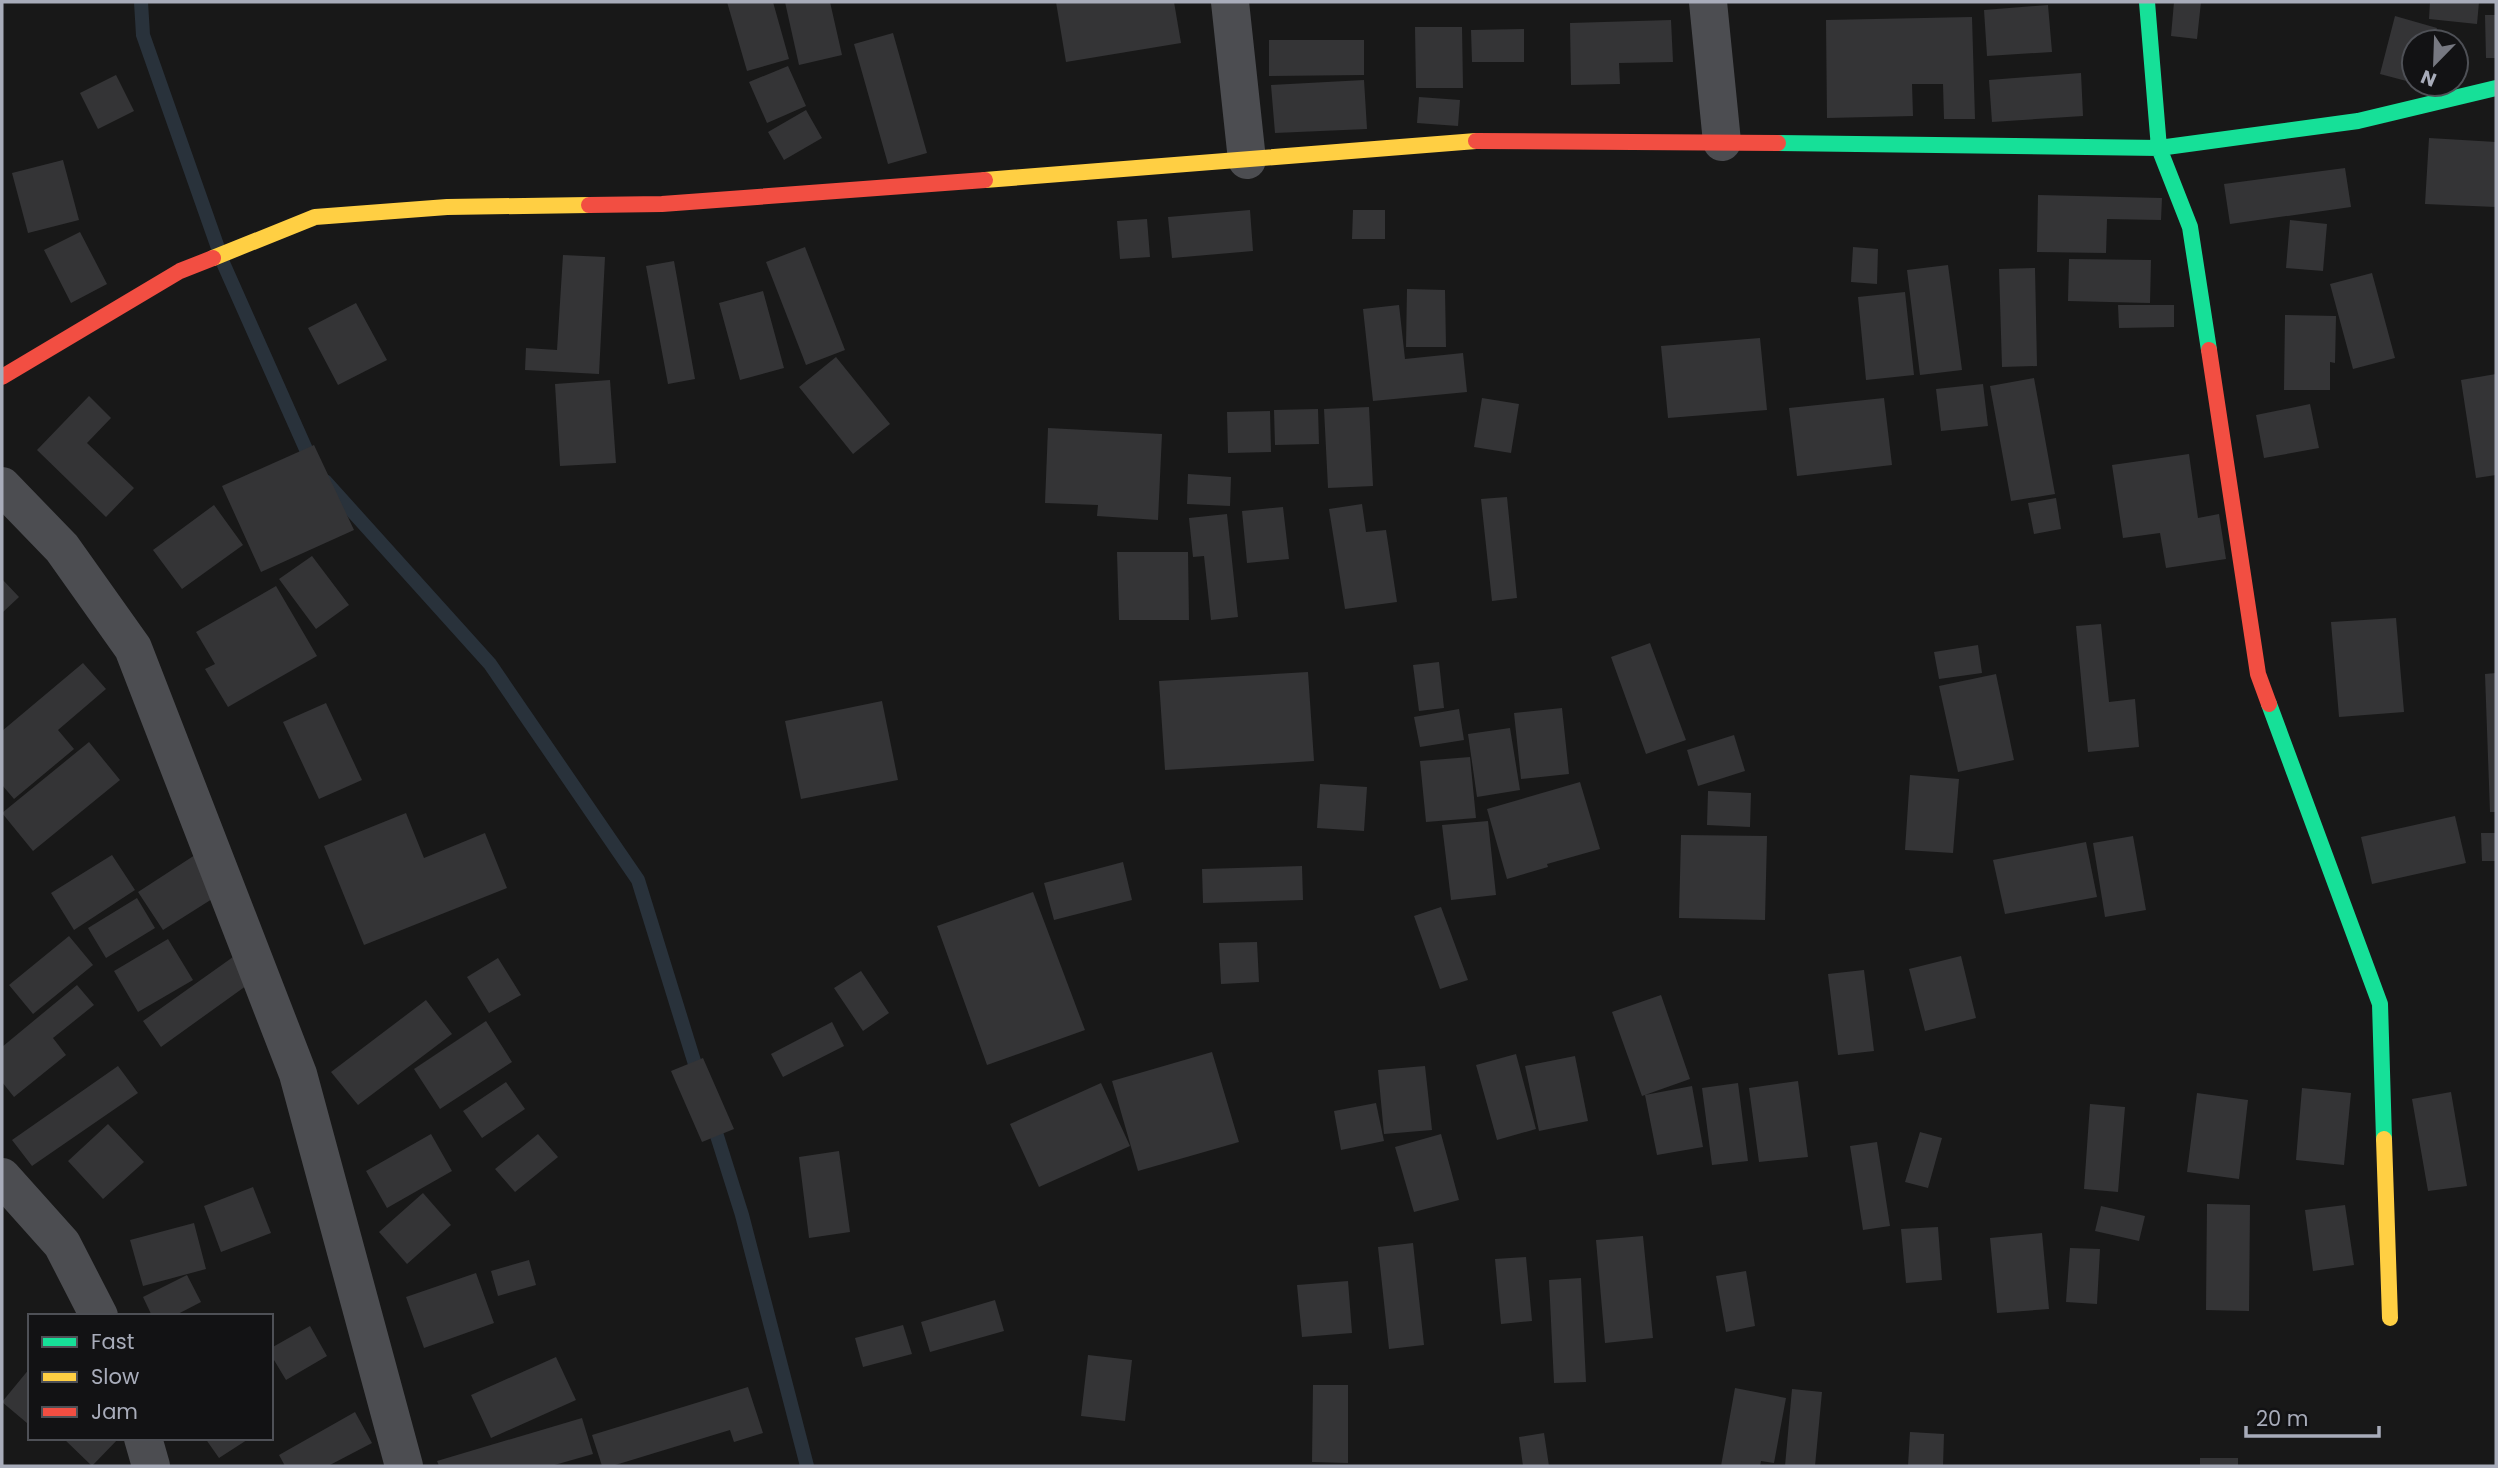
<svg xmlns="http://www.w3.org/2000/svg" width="2498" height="1468" viewBox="0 0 2498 1468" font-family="Poppins,sans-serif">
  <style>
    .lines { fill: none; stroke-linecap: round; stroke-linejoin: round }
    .stream { stroke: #29323b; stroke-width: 14 }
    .building { fill: #343436 }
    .street { stroke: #4c4d51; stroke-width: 38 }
    .fast { stroke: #16e098; stroke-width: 16 }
    .slow { stroke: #ffcf43; stroke-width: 16 }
    .jam { stroke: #f24e42; stroke-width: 16 }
  </style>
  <rect width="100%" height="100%" fill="#181818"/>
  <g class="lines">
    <!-- stream -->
    <path class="stream" d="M 141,2 L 143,35 L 224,265 L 313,465
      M 325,481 L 490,664 L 638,880 L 699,1077
      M 712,1120 L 742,1215 L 807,1466"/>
  </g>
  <!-- building -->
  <path class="building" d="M 727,2 L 773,2 L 789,59 L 747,71 Z
    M 785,2 L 830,2 L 842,55 L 799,65 Z
    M 1056,2 L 1174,2 L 1181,43 L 1066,62 Z
    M 2174,2 L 2201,2 L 2197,39 L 2171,36 Z
    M 2430,2 L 2479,2 L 2477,24 L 2429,19 Z
    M 2048,5 L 2052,52 L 1987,56 L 1984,10 Z
    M 2485,15 L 2496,15 L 2496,58 L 2486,58 Z
    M 2395,16 L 2437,28 L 2433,42 L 2414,42 L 2414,83 L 2380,74 Z
    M 1972,17 L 1975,119 L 1944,119 L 1943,84 L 1912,84 L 1913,116 L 1827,118 L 1826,20 Z
    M 1671,20 L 1673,62 L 1619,63 L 1620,84 L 1571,85 L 1570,23 Z
    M 1415,27 L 1462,27 L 1463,88 L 1416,88 Z
    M 1524,29 L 1524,62 L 1472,62 L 1471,30 Z
    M 893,33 L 927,153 L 888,164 L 854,44 Z
    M 1269,40 L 1364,40 L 1364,75 L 1269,76 Z
    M 788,66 L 806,106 L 767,123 L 749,82 Z
    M 2081,73 L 2083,116 L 1992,122 L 1989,80 Z
    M 116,75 L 134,111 L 98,129 L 80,93 Z
    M 1364,80 L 1367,129 L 1275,133 L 1271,85 Z
    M 1419,97 L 1460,100 L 1458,126 L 1417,123 Z
    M 806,110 L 822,138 L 784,160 L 768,132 Z
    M 2429,138 L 2496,142 L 2496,207 L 2425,204 Z
    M 63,160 L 79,220 L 28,233 L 12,173 Z
    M 2345,168 L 2351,207 L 2230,224 L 2224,184 Z
    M 2038,195 L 2162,198 L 2161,220 L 2107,219 L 2106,253 L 2037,252 Z
    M 1250,210 L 1253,251 L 1172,258 L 1168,217 Z
    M 1353,210 L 1385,210 L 1385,239 L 1352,239 Z
    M 1147,219 L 1150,257 L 1120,259 L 1117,221 Z
    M 2290,220 L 2327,224 L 2323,271 L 2286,268 Z
    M 80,232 L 107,284 L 71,303 L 44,250 Z
    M 805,247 L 845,350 L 806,365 L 766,262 Z
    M 1853,247 L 1878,249 L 1877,284 L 1851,282 Z
    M 563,255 L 605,257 L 599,374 L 525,370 L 526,348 L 557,350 Z
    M 2069,259 L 2151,260 L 2150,303 L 2068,301 Z
    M 674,261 L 695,379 L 668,384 L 646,266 Z
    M 1948,265 L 1962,370 L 1920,375 L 1907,270 Z
    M 2035,268 L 2037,366 L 2002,367 L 1999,269 Z
    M 2372,273 L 2395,358 L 2353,369 L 2330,284 Z
    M 1407,289 L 1445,290 L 1446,347 L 1406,347 Z
    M 763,291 L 784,368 L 740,380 L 719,303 Z
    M 1905,292 L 1914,375 L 1866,380 L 1858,297 Z
    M 356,303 L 387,360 L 338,385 L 308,328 Z
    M 1399,305 L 1405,359 L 1463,353 L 1467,392 L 1373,401 L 1363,309 Z
    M 2118,305 L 2174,305 L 2174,327 L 2119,328 Z
    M 2285,315 L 2336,316 L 2335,363 L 2330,362 L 2330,390 L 2284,390 Z
    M 1760,338 L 1767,410 L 1668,418 L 1661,346 Z
    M 836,357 L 890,424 L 853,454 L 799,387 Z
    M 2496,374 L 2496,475 L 2476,478 L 2461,380 Z
    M 2034,378 L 2055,494 L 2011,501 L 1990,386 Z
    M 610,380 L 616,463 L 560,466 L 555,384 Z
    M 1983,384 L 1988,426 L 1941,431 L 1936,389 Z
    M 89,396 L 111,418 L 87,443 L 134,488 L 106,517 L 37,450 Z
    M 1482,398 L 1519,404 L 1511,453 L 1474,447 Z
    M 1884,398 L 1892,465 L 1797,476 L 1789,408 Z
    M 2310,404 L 2319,448 L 2264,458 L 2256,415 Z
    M 1369,407 L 1373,486 L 1328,488 L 1324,409 Z
    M 1318,409 L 1319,444 L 1275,445 L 1274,410 Z
    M 1270,411 L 1271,452 L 1228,453 L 1227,412 Z
    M 1048,428 L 1162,434 L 1158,520 L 1097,516 L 1098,505 L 1045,503 Z
    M 314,445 L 354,530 L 261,572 L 222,486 Z
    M 2189,454 L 2198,518 L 2219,514 L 2226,559 L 2166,568 L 2160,533 L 2123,538 L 2112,465 Z
    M 1188,474 L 1231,477 L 1230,506 L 1187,504 Z
    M 1507,497 L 1517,598 L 1492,601 L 1481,499 Z
    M 2056,498 L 2061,529 L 2034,534 L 2028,503 Z
    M 1362,504 L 1366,532 L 1386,530 L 1397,602 L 1345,609 L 1329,509 Z
    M 214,505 L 243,545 L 182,589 L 153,550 Z
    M 1283,507 L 1289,559 L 1247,563 L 1242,511 Z
    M 1227,514 L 1238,617 L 1211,620 L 1204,556 L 1193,557 L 1189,518 Z
    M 1117,552 L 1188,552 L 1189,620 L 1119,620 Z
    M 312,556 L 349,605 L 316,629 L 279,579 Z
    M 2,579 L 19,597 L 2,613 Z
    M 276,586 L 317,656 L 228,707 L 205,669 L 215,664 L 196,632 Z
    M 2396,618 L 2404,712 L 2339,717 L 2331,622 Z
    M 2101,624 L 2109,702 L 2135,699 L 2139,747 L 2088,752 L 2076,626 Z
    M 1650,643 L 1686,740 L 1646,754 L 1611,657 Z
    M 1978,645 L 1982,673 L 1939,679 L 1934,652 Z
    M 1439,662 L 1444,708 L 1419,711 L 1413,665 Z
    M 83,663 L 106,689 L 58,730 L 74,749 L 14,799 L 2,785 L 2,731 Z
    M 1308,672 L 1314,761 L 1165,770 L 1159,681 Z
    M 2496,673 L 2496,812 L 2490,812 L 2485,674 Z
    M 1996,674 L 2014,760 L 1958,772 L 1939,686 Z
    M 882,701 L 898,780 L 801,799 L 785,721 Z
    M 326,703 L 362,780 L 319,799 L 283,722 Z
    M 1562,708 L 1569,774 L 1521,779 L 1514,713 Z
    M 1459,709 L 1464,740 L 1420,747 L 1414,717 Z
    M 1510,728 L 1520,790 L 1477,797 L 1468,734 Z
    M 1734,735 L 1745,771 L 1698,786 L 1687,750 Z
    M 89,742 L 120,780 L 33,851 L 2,813 Z
    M 1470,757 L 1476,818 L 1426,822 L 1420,761 Z
    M 1910,775 L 1959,779 L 1953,853 L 1905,850 Z
    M 1580,782 L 1600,849 L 1547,864 L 1548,867 L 1507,879 L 1487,809 Z
    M 1320,784 L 1367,787 L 1364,831 L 1317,828 Z
    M 1708,791 L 1751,793 L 1750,827 L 1707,825 Z
    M 406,813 L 424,858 L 485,833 L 507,888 L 364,945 L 324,846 Z
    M 2455,816 L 2466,863 L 2372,884 L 2361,837 Z
    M 1488,821 L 1496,895 L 1451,900 L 1442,825 Z
    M 2481,833 L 2496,833 L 2496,861 L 2482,861 Z
    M 1681,835 L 1767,836 L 1765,920 L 1679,918 Z
    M 2133,836 L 2146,910 L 2105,917 L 2093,843 Z
    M 2086,842 L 2097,897 L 2005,914 L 1993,860 Z
    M 112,855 L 135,890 L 74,930 L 51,893 Z
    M 195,855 L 220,894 L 163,930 L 138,892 Z
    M 1123,862 L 1132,900 L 1054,920 L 1044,883 Z
    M 1302,866 L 1303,900 L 1203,903 L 1202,869 Z
    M 1033,892 L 1085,1030 L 987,1065 L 937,926 Z
    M 137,898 L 155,928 L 106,958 L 88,928 Z
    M 1441,907 L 1468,980 L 1440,989 L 1414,916 Z
    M 69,936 L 93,965 L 33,1014 L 9,985 Z
    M 168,939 L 193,980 L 138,1012 L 114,971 Z
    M 1257,942 L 1259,982 L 1221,984 L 1219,943 Z
    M 240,952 L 257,978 L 161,1047 L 143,1021 Z
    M 1961,956 L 1976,1018 L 1925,1031 L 1909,969 Z
    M 498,958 L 521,995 L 489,1013 L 467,977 Z
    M 1864,970 L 1874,1051 L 1838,1055 L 1828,974 Z
    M 861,971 L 889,1013 L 863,1031 L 834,988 Z
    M 77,985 L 94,1005 L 53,1038 L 66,1055 L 14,1097 L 2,1082 L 2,1047 Z
    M 1661,995 L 1690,1079 L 1642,1096 L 1612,1012 Z
    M 426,1000 L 452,1034 L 358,1105 L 331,1072 Z
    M 486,1021 L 512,1062 L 440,1109 L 414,1069 Z
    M 832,1022 L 844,1046 L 783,1077 L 771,1054 Z
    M 1212,1052 L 1239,1142 L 1138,1171 L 1112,1081 Z
    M 1516,1054 L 1536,1129 L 1497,1140 L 1476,1065 Z
    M 1575,1056 L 1588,1121 L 1539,1131 L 1525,1066 Z
    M 703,1058 L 734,1129 L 702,1142 L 671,1071 Z
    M 118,1066 L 138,1093 L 32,1166 L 12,1140 Z
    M 1425,1066 L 1432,1130 L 1384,1134 L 1378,1070 Z
    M 1798,1081 L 1808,1157 L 1759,1162 L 1749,1088 Z
    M 506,1082 L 525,1109 L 482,1138 L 463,1111 Z
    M 1101,1083 L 1130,1146 L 1039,1187 L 1010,1124 Z
    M 1738,1083 L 1748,1161 L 1712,1165 L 1702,1088 Z
    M 1692,1086 L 1703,1147 L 1657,1155 L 1645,1095 Z
    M 2302,1088 L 2351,1093 L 2344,1165 L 2296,1160 Z
    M 2451,1092 L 2467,1186 L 2428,1191 L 2412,1099 Z
    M 2197,1093 L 2248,1100 L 2239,1179 L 2187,1172 Z
    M 1376,1103 L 1384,1141 L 1341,1150 L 1334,1111 Z
    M 2090,1104 L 2125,1107 L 2118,1192 L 2084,1189 Z
    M 108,1124 L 144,1162 L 103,1199 L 68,1161 Z
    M 1920,1132 L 1942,1138 L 1928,1188 L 1905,1182 Z
    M 431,1134 L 452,1171 L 387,1208 L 366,1171 Z
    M 538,1134 L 558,1157 L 515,1192 L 495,1169 Z
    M 1441,1134 L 1459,1200 L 1414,1212 L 1395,1147 Z
    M 1877,1142 L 1890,1226 L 1863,1230 L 1850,1146 Z
    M 839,1151 L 850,1232 L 809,1238 L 799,1157 Z
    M 253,1187 L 271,1233 L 221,1252 L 204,1206 Z
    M 423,1193 L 451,1225 L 407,1264 L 379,1232 Z
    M 2207,1204 L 2250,1205 L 2249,1311 L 2206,1310 Z
    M 2345,1205 L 2354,1265 L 2313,1271 L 2305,1210 Z
    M 2101,1206 L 2145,1216 L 2139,1241 L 2095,1231 Z
    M 194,1223 L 206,1269 L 143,1286 L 130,1240 Z
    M 1938,1227 L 1942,1280 L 1906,1283 L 1901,1229 Z
    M 2042,1233 L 2049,1309 L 1997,1313 L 1990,1238 Z
    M 1643,1236 L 1653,1338 L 1605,1343 L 1596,1240 Z
    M 1413,1243 L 1424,1345 L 1389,1349 L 1378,1247 Z
    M 2070,1248 L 2100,1249 L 2097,1304 L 2066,1302 Z
    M 1526,1257 L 1532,1321 L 1501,1324 L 1495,1259 Z
    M 529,1260 L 536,1285 L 498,1296 L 491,1271 Z
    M 1746,1271 L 1755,1326 L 1726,1332 L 1716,1276 Z
    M 476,1273 L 494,1323 L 424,1348 L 406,1297 Z
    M 187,1275 L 201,1302 L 174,1316 L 152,1316 L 143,1297 Z
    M 1581,1278 L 1586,1382 L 1554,1383 L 1549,1280 Z
    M 1348,1281 L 1352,1333 L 1302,1337 L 1297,1285 Z
    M 995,1300 L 1004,1331 L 930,1352 L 921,1322 Z
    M 903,1325 L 912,1354 L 863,1367 L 855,1338 Z
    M 310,1326 L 327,1356 L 286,1380 L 271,1355 L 271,1348 Z
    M 1088,1355 L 1132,1360 L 1125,1421 L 1081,1416 Z
    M 556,1357 L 576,1400 L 491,1438 L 471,1395 Z
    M 30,1368 L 30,1420 L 27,1423 L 2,1402 Z
    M 1313,1385 L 1348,1385 L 1348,1463 L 1312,1462 Z
    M 748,1387 L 763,1433 L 734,1442 L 730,1430 L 612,1466 L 602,1466 L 592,1435 Z
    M 1735,1388 L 1786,1398 L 1774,1463 L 1761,1461 L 1760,1466 L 1721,1466 Z
    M 1792,1389 L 1822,1392 L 1815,1466 L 1785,1466 Z
    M 355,1412 L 372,1443 L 328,1466 L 285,1466 L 279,1455 Z
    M 582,1418 L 593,1454 L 551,1466 L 439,1466 L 437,1461 Z
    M 1910,1432 L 1944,1434 L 1943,1466 L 1908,1466 Z
    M 1544,1433 L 1549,1466 L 1523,1466 L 1519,1437 Z
    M 63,1438 L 119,1438 L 92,1466 Z
    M 205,1438 L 250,1438 L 219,1458 Z
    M 2200,1458 L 2238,1458 L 2238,1466 L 2200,1466 Z"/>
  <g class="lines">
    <!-- street -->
    <path class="street" d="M 1230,2 L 1247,160
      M 1708,2 L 1722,142
      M 2,486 L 62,548 L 133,648 L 298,1074 L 404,1466
      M 2,1177 L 62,1244 L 99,1316
      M 143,1438 L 151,1466"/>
    <!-- fast -->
    <path class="fast" d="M 2147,2 L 2159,148 L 2190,227 L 2209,350
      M 1778,143 L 2159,148 L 2358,121 L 2496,88
      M 2269,704 L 2380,1004 L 2384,1139"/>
    <!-- slow -->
    <path class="slow" d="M 985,180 L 1476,141
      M 213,258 L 315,217 L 447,207 L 589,205
      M 2384,1139 L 2390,1318"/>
    <!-- jam -->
    <path class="jam" d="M 1476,141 L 1778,143
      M 589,205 L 662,204 L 985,180
      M 2209,350 L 2258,674 L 2269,704
      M 2,377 L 180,271 L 213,258"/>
  </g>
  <!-- border -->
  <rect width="2498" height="1468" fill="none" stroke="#a8acba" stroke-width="7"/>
  <!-- legend -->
  <rect x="28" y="1314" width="245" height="126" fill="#121214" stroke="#4e5056" stroke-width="2"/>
  <rect x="42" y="1337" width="35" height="10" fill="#16e098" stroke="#4e5056" stroke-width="2"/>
  <text x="91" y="1349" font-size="21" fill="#a8acba">Fast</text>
  <rect x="42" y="1372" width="35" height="10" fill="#ffcf43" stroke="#4e5056" stroke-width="2"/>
  <text x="91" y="1384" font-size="21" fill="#a8acba">Slow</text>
  <rect x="42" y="1407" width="35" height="10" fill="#f24e42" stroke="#4e5056" stroke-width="2"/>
  <text x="91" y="1419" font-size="21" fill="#a8acba">Jam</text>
  <!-- north arrow -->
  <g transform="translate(2435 63) rotate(203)"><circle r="33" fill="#121214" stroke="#4e5056" stroke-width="2"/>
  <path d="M0-5L12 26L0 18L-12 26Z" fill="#767881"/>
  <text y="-10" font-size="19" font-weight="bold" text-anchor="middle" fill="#a8acba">N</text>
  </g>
  <!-- scale -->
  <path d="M2246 1426v10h133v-10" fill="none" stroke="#a8acba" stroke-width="3.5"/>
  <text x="2256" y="1426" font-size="21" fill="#a8acba" stroke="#121214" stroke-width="5" paint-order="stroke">20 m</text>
</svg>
